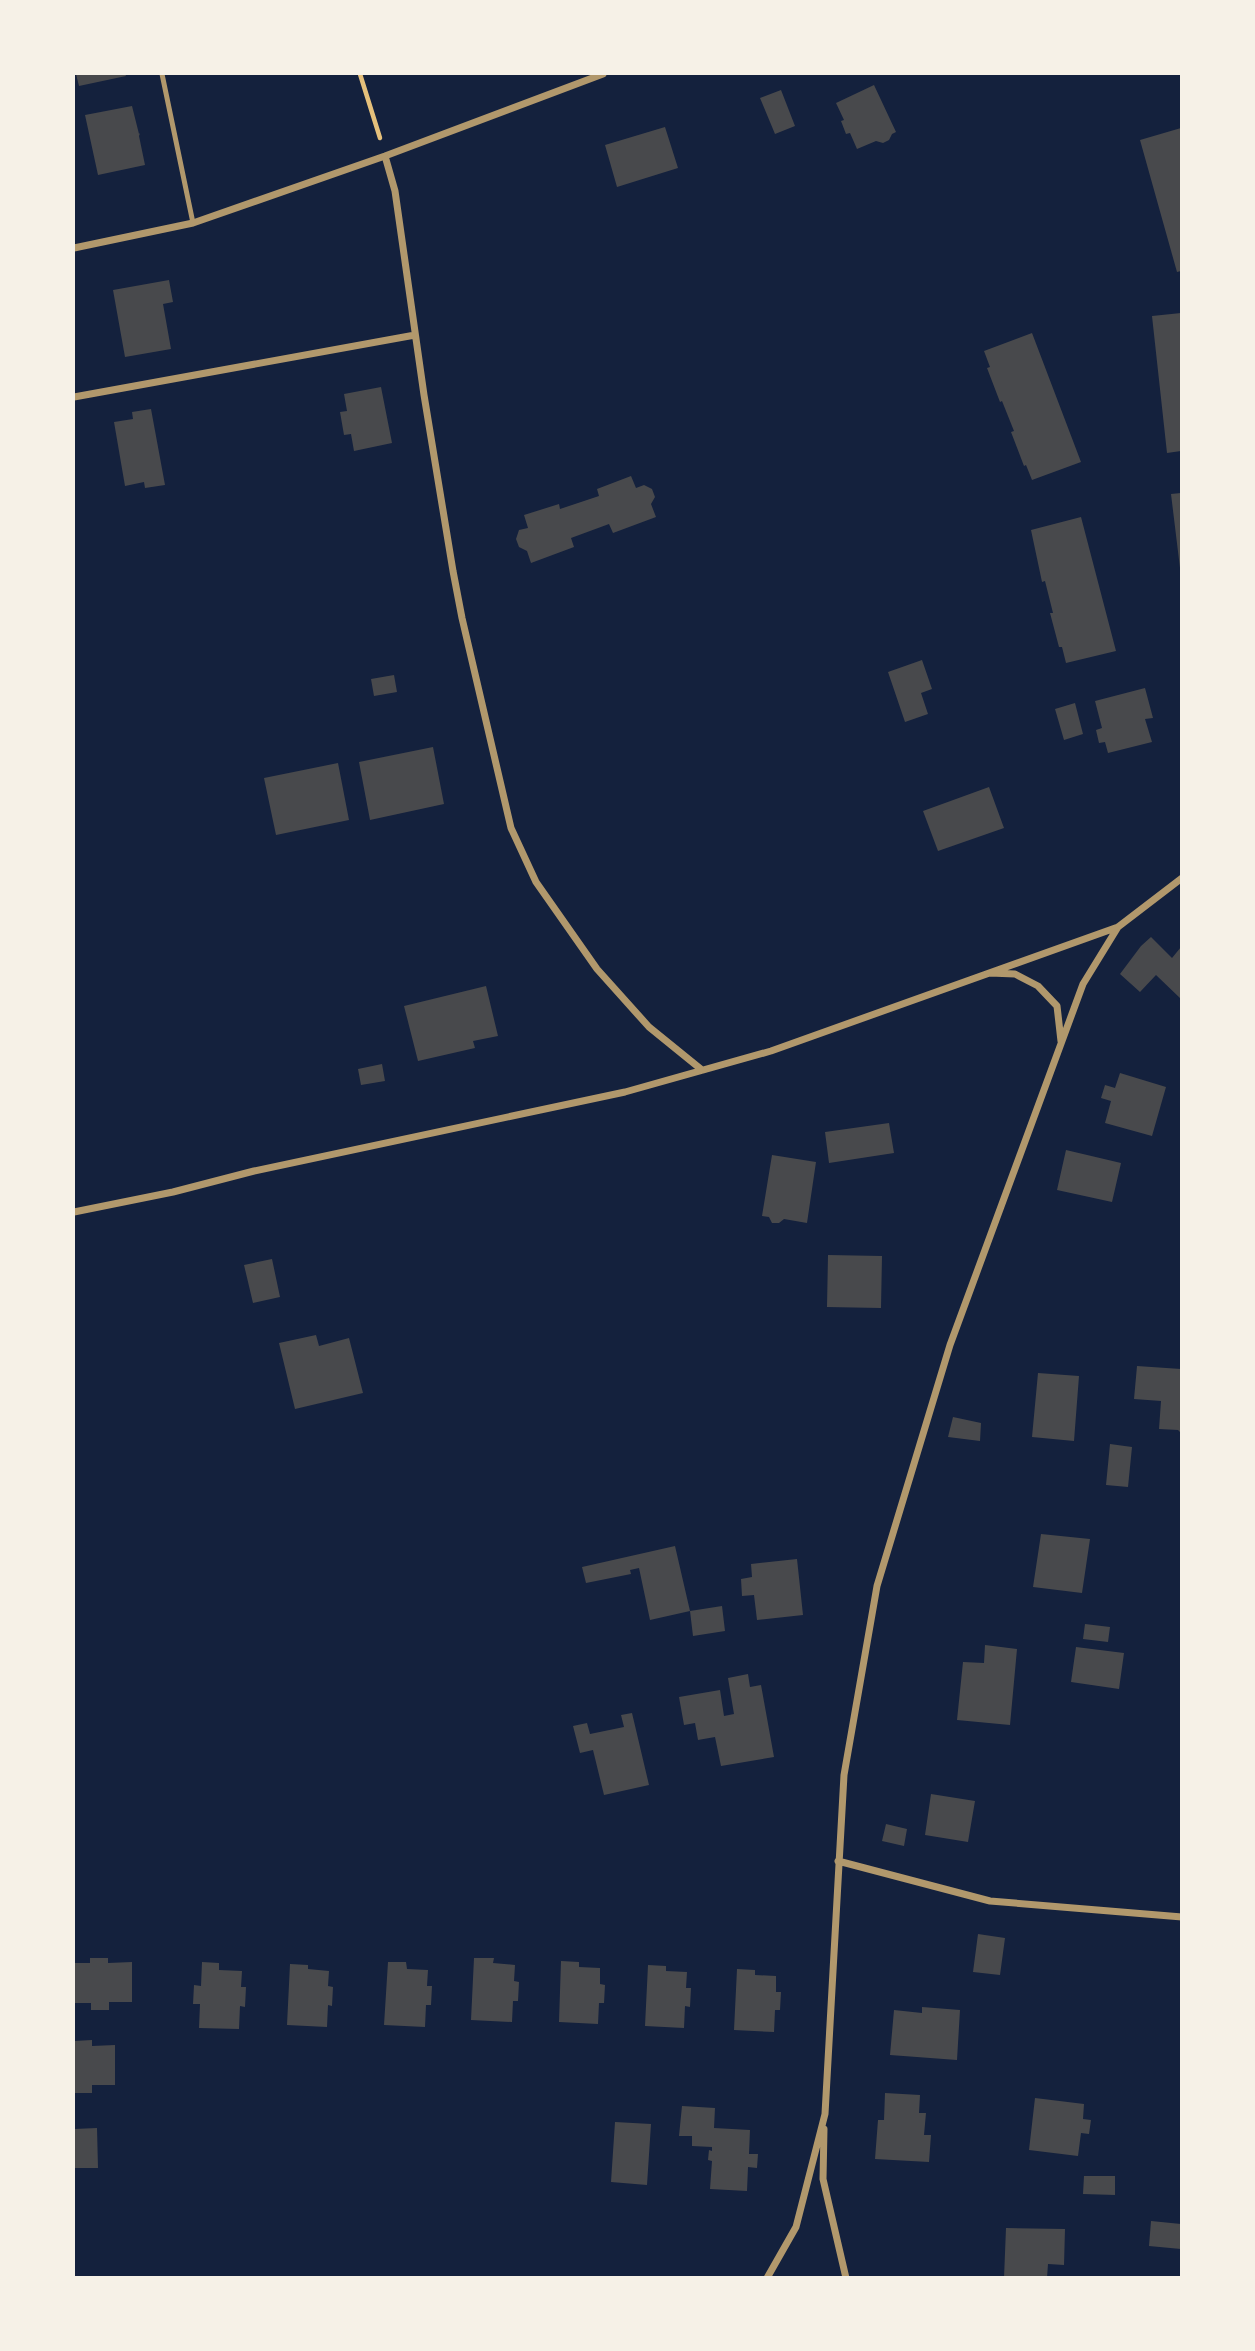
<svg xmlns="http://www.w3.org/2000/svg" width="1255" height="2351" viewBox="0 0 1255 2351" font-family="'Varela Round',sans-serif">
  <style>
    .building { fill: #48494c }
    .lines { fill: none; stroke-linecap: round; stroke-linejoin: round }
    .path { stroke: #e5c07b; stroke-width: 4.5 }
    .service { stroke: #b1986c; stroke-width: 5 }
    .minor { stroke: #b1986c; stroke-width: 7 }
  </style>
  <rect width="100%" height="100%" fill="#14213d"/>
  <!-- building -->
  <path class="building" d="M 76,74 L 125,74 L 126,76 L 79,86 Z
    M 874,85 L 896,132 L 892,134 L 889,140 L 883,143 L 876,141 L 857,149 L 850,133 L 846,134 L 841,121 L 844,120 L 836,103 Z
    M 781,90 L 795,126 L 775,134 L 760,98 Z
    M 132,106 L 139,134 L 140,133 L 139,136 L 145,165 L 98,175 L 85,115 Z
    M 665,127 L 678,168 L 617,187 L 605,145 Z
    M 1181,128 L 1181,271 L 1177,272 L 1140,140 Z
    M 169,280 L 173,302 L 163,304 L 171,349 L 125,357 L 113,290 Z
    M 1181,313 L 1181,451 L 1167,453 L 1152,316 Z
    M 1032,333 L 1081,462 L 1032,480 L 1026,465 L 1024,466 L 1011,432 L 1014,431 L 1002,401 L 1000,402 L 987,368 L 990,367 L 984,351 Z
    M 381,387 L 392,443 L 354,451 L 351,434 L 344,435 L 340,412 L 347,411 L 344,394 Z
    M 151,409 L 165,485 L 145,488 L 144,482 L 125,486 L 114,422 L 133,419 L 132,412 Z
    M 631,476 L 636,488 L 644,485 L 652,489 L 655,497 L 651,504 L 656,517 L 613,533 L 609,524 L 571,538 L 574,547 L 531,563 L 527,551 L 519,547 L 516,539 L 519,530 L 528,528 L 524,515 L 559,504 L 560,509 L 599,496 L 597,489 Z
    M 1181,493 L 1181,568 L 1180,568 L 1171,494 Z
    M 1081,517 L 1116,651 L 1066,663 L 1062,647 L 1059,647 L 1050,613 L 1053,613 L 1045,581 L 1042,582 L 1031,530 Z
    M 922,660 L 932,689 L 921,693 L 928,714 L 905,722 L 888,672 Z
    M 394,675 L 397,692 L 374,696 L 371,679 Z
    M 1145,688 L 1153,718 L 1145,719 L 1152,742 L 1108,753 L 1105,742 L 1099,743 L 1096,730 L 1102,728 L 1095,701 Z
    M 1075,703 L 1083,734 L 1064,740 L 1055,709 Z
    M 433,747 L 444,804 L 370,820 L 359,762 Z
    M 338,763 L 349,820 L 276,835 L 264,778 Z
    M 989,787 L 1004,828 L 938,851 L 923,811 Z
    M 1151,937 L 1172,958 L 1181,947 L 1181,999 L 1156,975 L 1140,992 L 1120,974 L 1141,946 Z
    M 486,986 L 498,1036 L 473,1041 L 475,1048 L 418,1061 L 404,1006 Z
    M 382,1064 L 385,1081 L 361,1085 L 358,1069 Z
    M 1120,1073 L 1166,1087 L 1152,1136 L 1105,1123 L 1111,1101 L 1101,1098 L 1105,1085 L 1115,1088 Z
    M 889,1123 L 894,1153 L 829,1163 L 825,1132 Z
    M 1066,1150 L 1121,1163 L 1112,1202 L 1057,1190 Z
    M 772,1155 L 816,1162 L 807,1223 L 784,1219 L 779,1223 L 772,1223 L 769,1217 L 762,1216 Z
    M 828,1255 L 882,1256 L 881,1308 L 827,1307 Z
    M 272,1259 L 280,1297 L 253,1303 L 244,1265 Z
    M 316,1335 L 319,1346 L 349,1338 L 363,1393 L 295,1409 L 279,1343 Z
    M 1137,1366 L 1181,1369 L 1181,1433 L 1178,1430 L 1159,1429 L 1161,1401 L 1134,1399 Z
    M 1038,1373 L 1079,1376 L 1074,1441 L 1032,1437 Z
    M 953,1417 L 981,1423 L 980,1441 L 948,1437 Z
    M 1110,1444 L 1132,1447 L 1128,1487 L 1106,1485 Z
    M 1041,1534 L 1090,1539 L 1082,1593 L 1033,1587 Z
    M 675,1546 L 690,1611 L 722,1606 L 725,1631 L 693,1636 L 690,1611 L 650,1620 L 639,1568 L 630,1570 L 631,1574 L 586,1583 L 582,1567 Z
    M 797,1559 L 803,1615 L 757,1620 L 754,1595 L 742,1596 L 741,1579 L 752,1577 L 751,1564 Z
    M 1085,1624 L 1110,1627 L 1108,1642 L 1083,1639 Z
    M 985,1645 L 1017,1649 L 1010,1725 L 957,1720 L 963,1662 L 984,1663 Z
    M 1076,1647 L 1124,1653 L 1119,1689 L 1071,1682 Z
    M 748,1674 L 750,1687 L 761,1685 L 774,1757 L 721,1766 L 715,1737 L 698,1740 L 695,1723 L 684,1725 L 679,1697 L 720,1690 L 724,1716 L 734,1714 L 728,1678 Z
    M 632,1713 L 649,1785 L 604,1795 L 593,1750 L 580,1753 L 573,1726 L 587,1723 L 590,1734 L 624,1727 L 621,1715 Z
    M 931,1794 L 975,1801 L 968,1842 L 925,1835 Z
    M 886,1824 L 907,1829 L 904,1846 L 882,1841 Z
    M 978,1934 L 1005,1938 L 1000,1975 L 973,1972 Z
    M 90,1958 L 108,1958 L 108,1963 L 132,1962 L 132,2002 L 109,2002 L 109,2010 L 91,2010 L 91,2003 L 74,2003 L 74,1963 L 90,1963 Z
    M 474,1958 L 494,1958 L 493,1963 L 515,1965 L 514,1981 L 519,1982 L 518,2001 L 513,2001 L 512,2022 L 471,2020 Z
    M 561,1961 L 579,1962 L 579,1967 L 600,1968 L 600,1984 L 605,1985 L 604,2003 L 599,2003 L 598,2024 L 559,2022 Z
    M 202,1962 L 219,1963 L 219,1970 L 242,1971 L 241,1987 L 246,1987 L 245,2007 L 240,2006 L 239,2029 L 199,2028 L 200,2004 L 193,2004 L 194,1985 L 201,1986 Z
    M 388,1962 L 406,1962 L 407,1969 L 428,1970 L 427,1986 L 432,1986 L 431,2005 L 426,2005 L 425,2027 L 384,2025 Z
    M 290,1964 L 308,1965 L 308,1969 L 329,1971 L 328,1986 L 333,1987 L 332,2006 L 328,2005 L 327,2027 L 287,2025 Z
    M 648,1965 L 666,1966 L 666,1971 L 687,1972 L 686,1988 L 691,1988 L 690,2007 L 685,2006 L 684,2028 L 645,2026 Z
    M 737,1969 L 755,1970 L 755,1975 L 776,1976 L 776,1992 L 781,1992 L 780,2010 L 775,2010 L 774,2032 L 734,2030 Z
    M 922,2007 L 960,2010 L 957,2060 L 890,2055 L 894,2010 L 922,2013 Z
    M 92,2040 L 92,2046 L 115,2045 L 115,2085 L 92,2085 L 92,2093 L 74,2093 L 74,2041 Z
    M 885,2093 L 920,2095 L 919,2113 L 926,2113 L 924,2135 L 931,2135 L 929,2162 L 875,2159 L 878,2120 L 884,2120 Z
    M 1035,2098 L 1084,2104 L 1083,2119 L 1091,2120 L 1089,2134 L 1081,2133 L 1078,2156 L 1029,2150 Z
    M 682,2106 L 715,2108 L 714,2128 L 750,2130 L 749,2154 L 758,2154 L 757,2168 L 748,2167 L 747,2191 L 710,2189 L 712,2161 L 708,2160 L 709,2150 L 712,2151 L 712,2147 L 692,2146 L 692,2136 L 679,2136 Z
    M 615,2122 L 651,2124 L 647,2185 L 611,2182 Z
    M 97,2128 L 98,2168 L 74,2168 L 74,2129 Z
    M 1084,2176 L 1115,2176 L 1115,2195 L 1083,2194 Z
    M 1151,2221 L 1181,2224 L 1181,2249 L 1149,2246 Z
    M 1006,2228 L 1065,2229 L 1064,2265 L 1048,2264 L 1047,2278 L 1004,2278 Z"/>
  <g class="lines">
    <!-- path -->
    <path class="path" d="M 360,74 L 380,138"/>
    <!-- service -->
    <path class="service" d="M 162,74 L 193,223"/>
    <!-- minor -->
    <path class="minor" d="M 385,156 L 395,191 L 424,395 L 453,571 L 462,618 L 511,828 L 536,882 L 597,969 L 649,1027 L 702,1070
      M 74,248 L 193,223 L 385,156 L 603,74
      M 74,397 L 415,335
      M 990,973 L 1015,974 L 1038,986 L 1057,1006 L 1061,1041
      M 74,1212 L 173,1192 L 254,1171 L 625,1092 L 771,1051 L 1118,927 L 1182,878
      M 838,1861 L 990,1901 L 1182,1917
      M 824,2129 L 823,2179 L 846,2278
      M 767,2278 L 796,2227 L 825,2114 L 844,1775 L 877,1586 L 950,1345 L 1083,984 L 1118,927"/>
  </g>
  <!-- border -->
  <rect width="1255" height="2351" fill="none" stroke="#f6f1e7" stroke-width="150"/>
</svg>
